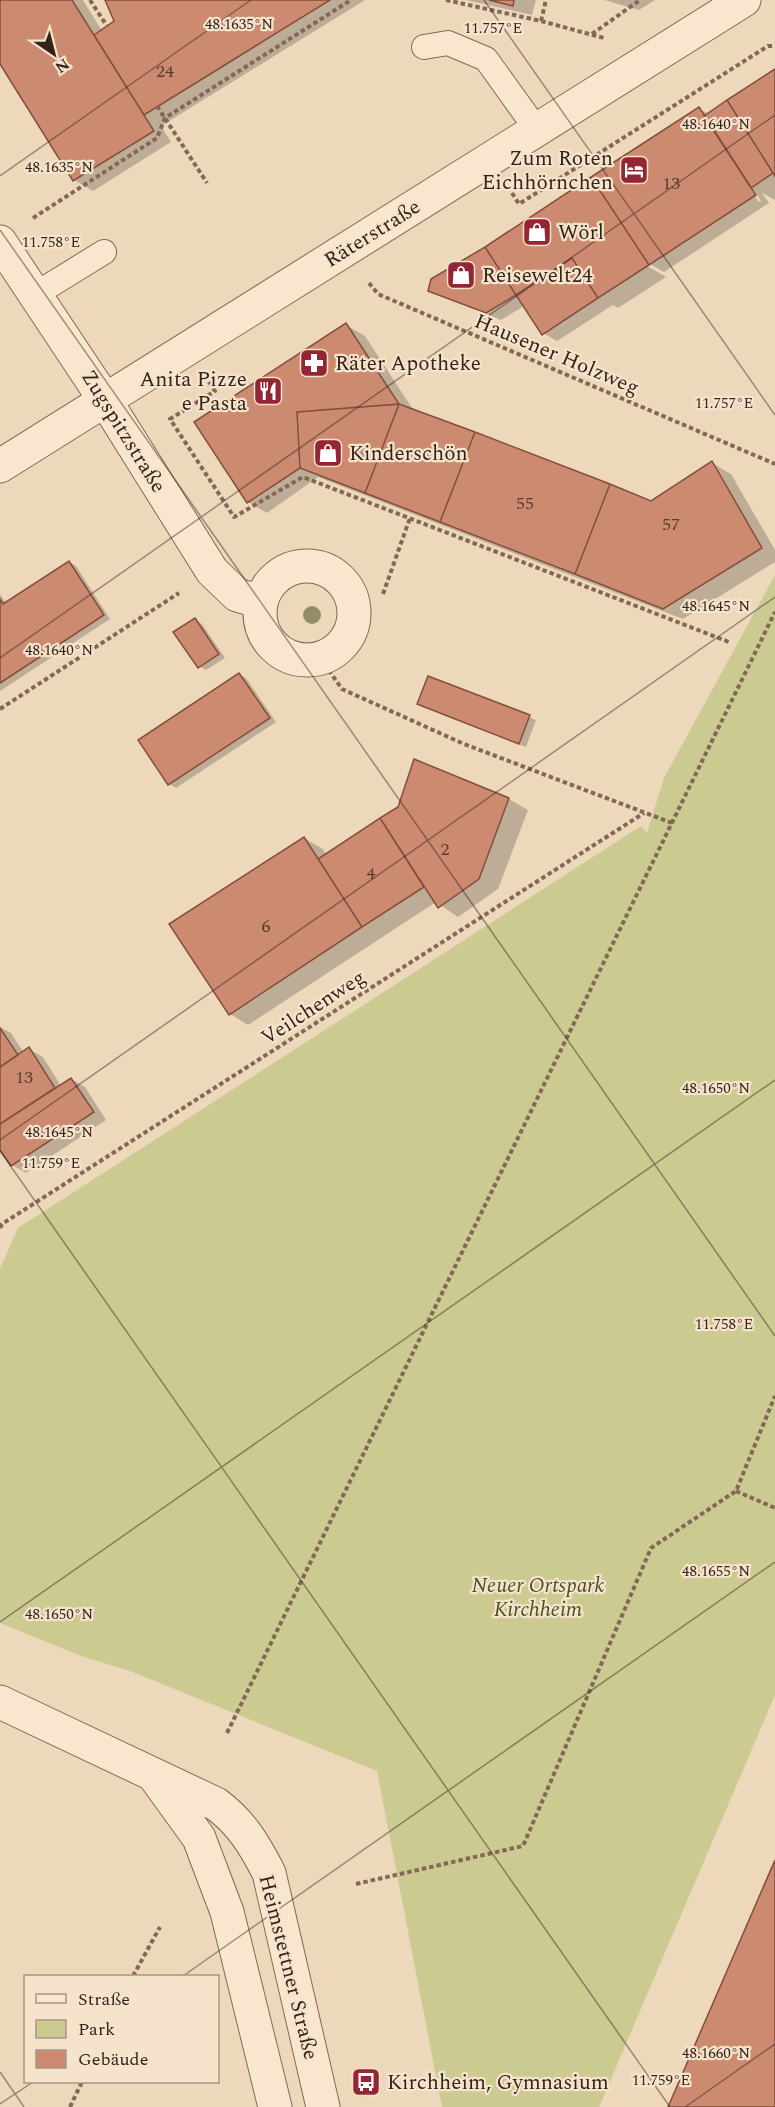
<svg xmlns="http://www.w3.org/2000/svg" width="775" height="2107" viewBox="0 0 775 2107" font-family="Spectral,serif">
  <style>
    .green { fill: #cbca90 }
    .shadow { fill: #0003; fill-rule: evenodd }
    .building { fill: #cc8b71; stroke: #834e3b; stroke-width: 1.5 }
    .lines { fill: none; stroke-linecap: round; stroke-linejoin: round }
    .lane-casing { stroke: #846856; stroke-width: 26 }
    .street-casing { stroke: #846856; stroke-width: 35 }
    .path { stroke: #846856; stroke-width: 4; stroke-dasharray: 4.5 3; stroke-linecap: butt }
    .lane { stroke: #f9e6ce; stroke-width: 24 }
    .street { stroke: #f9e6ce; stroke-width: 33 }
    .tree { fill: #938d67 }
    .ticks { fill: none; stroke: #33231b; stroke-width: 1.5; stroke-opacity: 0.45 }
    .labels { text-anchor: middle; stroke-width: 4.5; stroke-linejoin: round; paint-order: stroke }
    .number-label { font-size: 18px; fill: #593d30 }
    .poi-label { font-size: 21px; fill: #33231b; stroke: #f5e3cb; text-anchor: start }
    .street-label { font-size: 21px; fill: #33231b; stroke: #f5e3cb }
    .park-label { font-size: 21px; font-style: italic; fill: #4a5021; stroke: #f5e3cb }
    .ticks-label { font-size: 15px; text-anchor: middle; fill: #33231b; stroke: #f5e3cb; stroke-width: 4.5; stroke-linejoin: round; paint-order: stroke }
  </style>
  <rect width="100%" height="100%" fill="#edd8bc"/>
  <!-- green -->
  <path class="green" d="M 775,575 L 775,1695 L 599,2107 L 442,2107 L 377,1771 L 130,1671 L 81,1656 L 0,1623 L 0,1269 L 18,1228 L 641,826 L 647,833 L 664,778 Z"/>
  <!-- shadow -->
  <path class="shadow" d="M 0,0 L 83,0 L 102,31 L 116,21 L 107,0 L 365,0 L 161,126 L 171,142 L 93,191 L 74,180 L 0,61 Z
    M 466,0 L 536,0 L 532,15 Z
    M 604,0 L 655,0 L 639,10 Z
    M 775,71 L 775,200 L 762,193 L 769,203 L 664,272 L 643,260 L 642,263 L 666,277 L 618,308 L 613,305 L 557,341 L 543,333 L 524,306 L 501,320 L 429,290 L 485,249 L 699,109 L 709,114 ZM 749,187 L 752,187 L 761,201 L 759,202 Z
    M 346,325 L 365,336 L 414,411 L 651,503 L 712,463 L 731,474 L 775,550 L 775,562 L 683,619 L 318,477 L 267,513 L 248,502 Z
    M 69,562 L 76,566 L 110,619 L 0,691 L 0,594 L 6,603 Z
    M 195,620 L 202,624 L 225,658 L 206,670 L 199,666 Z
    M 239,674 L 246,678 L 276,722 L 176,788 L 169,784 Z
    M 419,704 L 529,717 L 536,720 L 526,747 Z
    M 415,761 L 509,799 L 528,810 L 498,889 L 458,917 L 436,902 L 248,1025 L 230,1014 L 304,838 L 323,849 L 326,855 L 399,808 Z
    M 0,1027 L 11,1033 L 24,1053 L 29,1049 L 43,1057 L 61,1086 L 71,1079 L 85,1087 L 106,1120 L 26,1173 L 12,1165 L 0,1147 Z"/>
  <!-- building -->
  <path class="building" d="M 0,0 L 72,0 L 154,131 L 73,181 L 0,64 Z
    M 105,0 L 330,0 L 144,115 L 94,35 L 114,21 Z
    M 489,0 L 514,0 L 513,6 Z
    M 775,69 L 775,176 L 727,100 Z
    M 727,100 L 773,173 L 751,188 L 704,116 Z
    M 699,107 L 756,195 L 649,265 L 591,177 Z
    M 591,177 L 649,265 L 598,298 L 572,258 L 516,295 L 485,247 Z
    M 485,247 L 516,295 L 486,313 L 428,291 L 431,279 Z
    M 572,258 L 598,298 L 542,335 L 516,295 Z
    M 346,323 L 399,404 L 297,412 L 300,468 L 247,503 L 194,422 Z
    M 399,404 L 365,493 L 300,468 L 297,412 Z
    M 399,404 L 475,432 L 440,522 L 365,493 Z
    M 475,432 L 610,484 L 575,574 L 440,522 Z
    M 712,461 L 762,548 L 663,609 L 575,574 L 610,484 L 651,501 Z
    M 69,561 L 104,615 L 0,683 L 0,599 L 3,604 Z
    M 195,618 L 219,654 L 198,668 L 173,632 Z
    M 239,673 L 270,718 L 168,785 L 138,740 Z
    M 428,676 L 530,715 L 519,744 L 417,704 Z
    M 414,759 L 509,798 L 479,879 L 438,908 L 380,818 L 398,807 Z
    M 380,818 L 424,887 L 362,927 L 318,859 Z
    M 304,837 L 362,927 L 229,1015 L 169,924 Z
    M 0,1028 L 18,1055 L 0,1067 Z
    M 29,1047 L 55,1088 L 0,1124 L 0,1067 Z
    M 71,1078 L 94,1112 L 11,1166 L 0,1150 L 0,1124 Z
    M 775,1860 L 775,2107 L 668,2107 Z"/>
  <g class="lines">
    <!-- lane casing -->
    <g class="lane-casing">
      <path id="lane" d="M 424,47 L 448,43 L 486,59 L 537,130
        M 36,294 L 104,252"/>
    </g>
    <!-- street casing -->
    <g class="street-casing">
      <path id="street" d="M 0,242 L 105,400 L 212,571 L 237,595 L 261,602
        M 0,466 L 744,0
        M260 613a47 47 0 1 1 94 0a47 47 0 1 1-94 0Z
        M 0,1702 L 216,1804 C 242,1823 255,1846 269,1873 L 323,2107
        M 155,1777 L 199,1838 L 227,1912 L 275,2107"/>
    </g>
    <!-- path -->
    <path class="path" d="M 90,0 L 107,26
      M 446,0 L 541,21 L 604,38
      M 541,21 L 546,0
      M 592,34 L 640,0
      M 157,106 L 207,183
      M 512,193 L 519,204 L 768,46 L 775,46
      M 33,218 L 157,138 L 165,118 L 351,0
      M 369,283 L 378,294 L 775,464
      M 209,382 L 215,391 L 170,419 L 234,517 L 303,477 L 729,642
      M 383,594 L 410,518
      M 320,658 L 342,689 L 464,744 L 672,823
      M 0,709 L 179,593
      M 0,1228 L 2,1224 L 644,813
      M 736,1491 L 775,1508
      M 227,1733 L 775,612
      M 356,1884 L 523,1846 L 651,1548 L 736,1491 L 775,1396
      M 133,1976 L 160,1927
      M 70,2107 L 82,2082"/>
    <!-- lane -->
    <use href="#lane" class="lane"/>
    <!-- street -->
    <use href="#street" class="street"/>
  </g>
  <!-- trees -->
  <circle class="tree" cx="312" cy="615" r="9"/>
  <!-- ticks -->
  <path class="ticks" d="M 484,0 L 775,415M 0,176 L 251,0M 0,230 L 775,1336M 0,658 L 775,115M 0,1140 L 775,597M 0,1151 L 670,2107M 0,1622 L 775,1080M 183,1976 L 775,1562M 0,2072 L 24,2107M 0,2104 L 33,2082M 685,2107 L 775,2044"/>
  <!-- icons -->
  <defs>
    <g id="hotel-square" transform="scale(1.5)"><rect x="-9" y="-9" width="18" height="18" rx="4" fill="#932635" stroke="#f5e3cb"/><path d="M-6-4.5h1.5V1H6V5H4.5V3h-9V5H-6ZM-4 0a1.8 1.8 0 1 1 3.6 0ZM.5 0V-2.5h3Q6-2.5 6 0Z" fill="#fff"/></g>
    <g id="shop-square" transform="scale(1.5)"><rect x="-9" y="-9" width="18" height="18" rx="4" fill="#932635" stroke="#f5e3cb"/><path d="M-5-2.5h2.3a2.7 3.5 0 0 1 5.4 0H5L5.5 6h-11ZM-1.5-2.5h3a1.5 2.3 0 0 0-3 0Z" fill="#fff"/></g>
    <g id="pharmacy-square" transform="scale(1.5)"><rect x="-9" y="-9" width="18" height="18" rx="4" fill="#932635" stroke="#f5e3cb"/><path d="M-2-6h4v4h4v4h-4v4h-4v-4h-4v-4h4Z" fill="#fff"/></g>
    <g id="restaurant-square" transform="scale(1.5)"><rect x="-9" y="-9" width="18" height="18" rx="4" fill="#932635" stroke="#f5e3cb"/><path d="M-5-6h1v4h1v-4h1v4h1v-4h1v5L-1.5 .5V6h-2V.5L-5-1ZM5-6V6H3V1.5H1.5Q1.5-4 5-6Z" fill="#fff"/></g>
    <g id="bus-square" transform="scale(1.5)"><rect x="-9" y="-9" width="18" height="18" rx="4" fill="#932635" stroke="#f5e3cb"/><path d="M-5-6H5V4H4V6H2V4H-2V6H-4V4H-5ZM-3.5-4V0h7V-4ZM-3.5 1.2v1.5H-2V1.2ZM2 1.2v1.5H3.5V1.2Z" fill="#fff"/></g>
  </defs>
  <g fill-rule="evenodd">
    <use href="#hotel-square" x="634" y="170"/>
    <use href="#shop-square" x="537" y="232"/>
    <use href="#shop-square" x="461" y="275"/>
    <use href="#pharmacy-square" x="314" y="363"/>
    <use href="#restaurant-square" x="268" y="391"/>
    <use href="#shop-square" x="328" y="453"/>
    <use href="#bus-square" x="366" y="2082"/>
  </g>
  <g class="labels">
    <!-- number labels -->
    <g class="number-label">
      <text x="165" y="77">24</text>
      <text x="671" y="189">13</text>
      <text x="525" y="509">55</text>
      <text x="671" y="530">57</text>
      <text x="445" y="855">2</text>
      <text x="371" y="879">4</text>
      <text x="266" y="932">6</text>
      <text x="24" y="1083">13</text>
    </g>
    <!-- poi labels -->
    <g class="poi-label">
      <text x="613" y="165" text-anchor="end">Zum Roten<tspan x="613" dy="24">Eichhörnchen</tspan></text>
      <text x="558" y="239">Wörl</text>
      <text x="482" y="282">Reisewelt24</text>
      <text x="335" y="370">Räter Apotheke</text>
      <text x="247" y="386" text-anchor="end">Anita Pizze<tspan x="247" dy="24">e Pasta</tspan></text>
      <text x="349" y="460">Kinderschön</text>
      <text x="387" y="2089">Kirchheim, Gymnasium</text>
    </g>
    <!-- street labels -->
    <g class="street-label">
      <text transform="translate(372 233) rotate(-32)" y="7">Räterstraße</text>
      <text transform="translate(557 354) rotate(23)" y="7">Hausener Holzweg</text>
      <text transform="translate(124 431) rotate(58)" y="7">Zugspitzstraße</text>
      <text transform="translate(313 1007) rotate(-33)" y="7">Veilchenweg</text>
      <text transform="translate(289 1967) rotate(76)" y="7">Heimstettner Straße</text>
    </g>
    <!-- park labels -->
    <g class="park-label">
      <text x="538" y="1592">Neuer Ortspark<tspan x="538" dy="24">Kirchheim</tspan></text>
    </g>
  </g>
  <g class="ticks-label">
    <text x="239" y="29">48.1635°N</text>
    <text x="493" y="33">11.757°E</text>
    <text x="716" y="129">48.1640°N</text>
    <text x="59" y="172">48.1635°N</text>
    <text x="51" y="247">11.758°E</text>
    <text x="724" y="408">11.757°E</text>
    <text x="716" y="611">48.1645°N</text>
    <text x="59" y="655">48.1640°N</text>
    <text x="716" y="1093">48.1650°N</text>
    <text x="59" y="1137">48.1645°N</text>
    <text x="51" y="1168">11.759°E</text>
    <text x="724" y="1329">11.758°E</text>
    <text x="716" y="1576">48.1655°N</text>
    <text x="59" y="1619">48.1650°N</text>
    <text x="716" y="2058">48.1660°N</text>
    <text x="661" y="2085">11.759°E</text>
  </g>
  <!-- legend -->
  <rect x="24" y="1975" width="195" height="108" fill="#f5e3cb" stroke="#a79685" stroke-width="1.5"/>
  <rect x="36" y="1994" width="30" height="9" fill="#f9e6ce" stroke="#a79685" stroke-width="1.5"/>
  <text x="78" y="2005" font-size="18" fill="#33231b">Straße</text>
  <rect x="36" y="2020" width="30" height="18" fill="#cbca90" stroke="#a79685" stroke-width="1.5"/>
  <text x="78" y="2035" font-size="18" fill="#33231b">Park</text>
  <rect x="36" y="2050" width="30" height="18" fill="#cc8b71" stroke="#a79685" stroke-width="1.5"/>
  <text x="78" y="2065" font-size="18" fill="#33231b">Gebäude</text>
  <!-- north arrow -->
  <g transform="translate(54 54) rotate(145)" stroke="#f5e3cb" stroke-width="4.5" paint-order="stroke">
  <path d="M0-4.5L10 22L0 15L-10 22Z" fill="#33231b"/>
  <text y="-9" font-size="16" font-weight="bold" text-anchor="middle" fill="#33231b">N</text>
  </g>
</svg>
